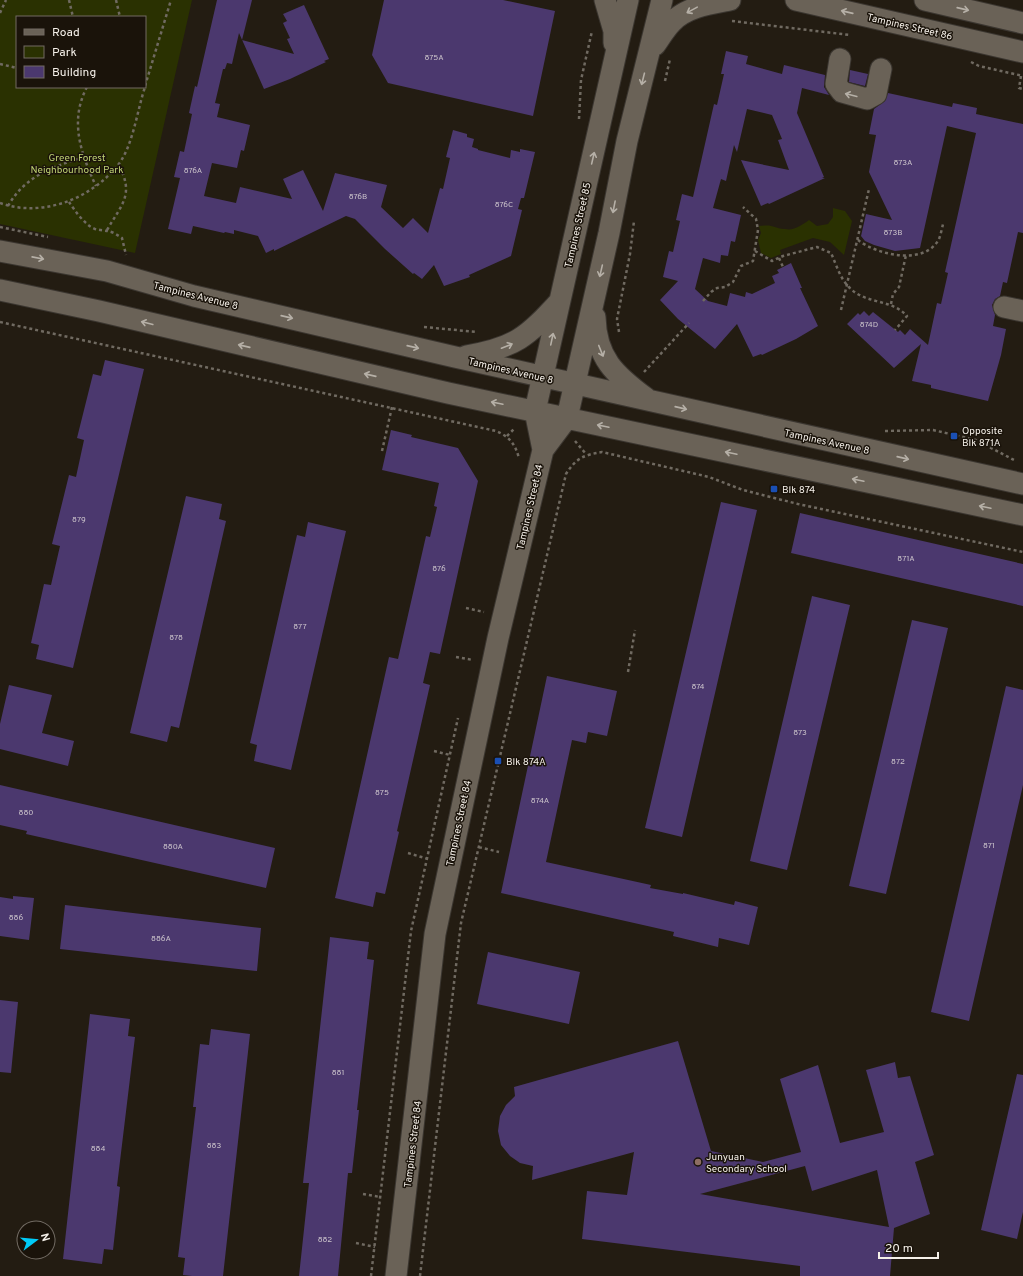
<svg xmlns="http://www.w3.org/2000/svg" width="1023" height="1276" viewBox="0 0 1023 1276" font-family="Overpass,sans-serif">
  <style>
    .green { fill: #2a3101; fill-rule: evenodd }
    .building { fill: #4b386e; fill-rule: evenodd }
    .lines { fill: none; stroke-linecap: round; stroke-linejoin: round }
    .minor-casing { stroke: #3b3630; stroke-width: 23 }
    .path { stroke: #706a61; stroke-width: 2.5; stroke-dasharray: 3 3; stroke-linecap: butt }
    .minor { stroke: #6a6257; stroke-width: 21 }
    .oneway { stroke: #b6b0a7 }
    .transit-dot { fill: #1a4fb4; stroke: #1a130a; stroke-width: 1.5 }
    .education-dot { fill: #8d6e63; stroke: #1a130a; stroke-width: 1.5 }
    .labels { text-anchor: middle; stroke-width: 3; stroke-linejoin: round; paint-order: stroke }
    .number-label { font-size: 8px; fill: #cac2ca }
    .street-label { font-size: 10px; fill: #f5f0e9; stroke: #1a130a }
    .park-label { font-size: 10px; fill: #bed073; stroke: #1a130a }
    .poi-label { font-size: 10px; fill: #f5f0e9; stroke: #1a130a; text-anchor: start }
  </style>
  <rect width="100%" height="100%" fill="#231c12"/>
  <!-- green -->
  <path class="green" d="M 0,0 L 192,0 L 135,253 L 0,224 ZM 17,17 L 145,17 L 145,87 L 17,87 Z
    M 833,208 L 845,211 L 852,221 L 844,255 L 830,242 L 813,238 L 780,250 L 781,254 L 771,258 L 761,253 L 758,240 L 761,233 L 759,226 C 775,224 772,228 785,229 C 794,231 802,225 809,220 L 817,226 L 828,224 L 833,217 Z"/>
  <!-- building -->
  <path class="building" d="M 217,0 L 252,0 L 242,40 L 294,54 L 287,39 L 290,38 L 283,23 L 287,21 L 283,14 L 304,5 L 329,59 L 324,61 L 326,62 L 290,79 L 264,89 L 239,33 L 232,64 L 227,63 L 225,69 L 223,69 L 215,103 L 220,104 L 217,117 L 250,125 L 244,151 L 241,150 L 237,168 L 212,163 L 204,196 L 236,203 L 240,187 L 292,199 L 283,179 L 303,170 L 323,211 L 335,173 L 387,185 L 381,207 L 403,228 L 413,218 L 428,233 L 440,188 L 443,189 L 450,158 L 446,157 L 453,130 L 467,134 L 467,137 L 474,139 L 472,147 L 478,149 L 478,150 L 510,158 L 511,150 L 520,152 L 520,149 L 535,152 L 524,198 L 521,198 L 518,209 L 522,210 L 511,256 L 469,275 L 470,277 L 444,286 L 434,265 L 422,279 L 414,273 L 413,274 L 385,249 L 355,219 L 346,216 L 274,251 L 274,249 L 266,253 L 258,236 L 234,230 L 234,234 L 225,232 L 224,233 L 193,226 L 191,234 L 168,229 L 180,178 L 174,177 L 180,151 L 184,152 L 192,114 L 189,113 L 195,86 L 197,87 Z
    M 384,0 L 503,0 L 555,11 L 533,116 L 388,83 L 372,55 Z
    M 726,51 L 748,56 L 746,64 L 782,74 L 784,65 L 825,75 L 824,87 L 829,95 L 802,88 L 797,113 L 824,177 L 822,178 L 825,178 L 769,204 L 768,203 L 761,206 L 741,160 L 789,170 L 778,140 L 782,139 L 772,115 L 747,109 L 737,152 L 734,145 L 726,181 L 721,179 L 713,208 L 741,215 L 735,242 L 731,241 L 728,256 L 721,255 L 720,263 L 703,258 L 695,289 L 708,301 L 727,306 L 730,293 L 745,297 L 746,292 L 752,294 L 775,283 L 772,276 L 779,273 L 777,270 L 791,263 L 802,288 L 800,288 L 818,326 L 796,339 L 762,355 L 761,354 L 753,357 L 737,324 L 715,349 L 678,319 L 660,300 L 678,281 L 663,277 L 669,251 L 673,252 L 680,221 L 676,220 L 682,194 L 693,197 L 714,104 L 717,105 L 724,74 L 721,74 Z
    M 850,70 L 868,74 L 865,86 L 849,82 Z
    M 888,93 L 952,107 L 953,103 L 977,108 L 976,114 L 1023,124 L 1023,233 L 1018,232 L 1007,283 L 1003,282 L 1000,296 L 995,299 L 992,305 L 995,315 L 993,326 L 1006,329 L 1001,355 L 988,401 L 931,388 L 931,385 L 912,381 L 921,344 L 894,368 L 847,324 L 858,313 L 860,315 L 864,311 L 869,316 L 873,312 L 898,332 L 900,330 L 905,335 L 910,329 L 928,345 L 937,303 L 941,304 L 948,273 L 945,272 L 976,133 L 947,126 L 920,248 L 895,251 L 874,245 L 865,241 L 861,236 L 866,214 L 892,220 L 869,172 L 876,135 L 869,134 L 874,109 L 885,101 Z
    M 105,360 L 144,369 L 73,668 L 36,659 L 39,645 L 31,643 L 44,584 L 51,585 L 60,546 L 52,544 L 69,475 L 76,477 L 84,440 L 77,438 L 93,374 L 101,376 Z
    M 391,430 L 412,435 L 411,437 L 458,448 L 478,481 L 440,654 L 430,652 L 423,683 L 430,685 L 397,831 L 399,832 L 385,894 L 376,892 L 373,907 L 335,898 L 389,657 L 398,659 L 426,536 L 430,537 L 437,507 L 434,506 L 439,483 L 382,470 Z
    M 186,496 L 222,504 L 219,519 L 226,521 L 179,728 L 171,726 L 167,742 L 130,733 Z
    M 721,502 L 757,510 L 682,837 L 645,828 Z
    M 800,513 L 1023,564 L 1023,606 L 791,553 Z
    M 308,522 L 346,531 L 291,770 L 254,761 L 257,745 L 250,743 L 297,535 L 305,537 Z
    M 812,596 L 850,605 L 787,870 L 750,861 Z
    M 912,620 L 948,628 L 886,894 L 849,886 Z
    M 547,676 L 617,691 L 607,736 L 588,732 L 586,743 L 572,740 L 546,862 L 651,885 L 650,888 L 683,894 L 683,893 L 734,905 L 735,901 L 758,907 L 749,945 L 719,938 L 718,947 L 673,936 L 674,932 L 501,893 Z
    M 9,685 L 52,695 L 42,733 L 74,741 L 68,766 L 0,749 L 0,724 Z
    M 1006,686 L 1023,690 L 1023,785 L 969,1021 L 931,1012 Z
    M 0,785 L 275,848 L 266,888 L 26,834 L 27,831 L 0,825 Z
    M 13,896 L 34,898 L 29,940 L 0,936 L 0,897 L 13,899 Z
    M 65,905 L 261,928 L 257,971 L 60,949 Z
    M 330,937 L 369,942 L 367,959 L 374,960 L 357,1110 L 359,1110 L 352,1173 L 348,1173 L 338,1276 L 299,1276 L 309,1183 L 303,1183 Z
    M 488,952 L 580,972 L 569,1024 L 477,1004 Z
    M 0,1000 L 18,1002 L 11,1073 L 0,1072 Z
    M 90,1014 L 130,1019 L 128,1036 L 135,1037 L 117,1186 L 120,1187 L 113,1250 L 104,1249 L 102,1264 L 63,1259 Z
    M 211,1029 L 250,1034 L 223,1276 L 192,1276 L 183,1275 L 185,1258 L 178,1257 L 196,1107 L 193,1107 L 200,1044 L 209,1045 Z
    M 678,1041 L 711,1151 L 763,1162 L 801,1152 L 780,1079 L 818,1065 L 840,1143 L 884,1132 L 866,1070 L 895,1062 L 898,1078 L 910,1076 L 934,1155 L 915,1162 L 930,1214 L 894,1228 L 890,1276 L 800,1276 L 800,1266 L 582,1239 L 587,1191 L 627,1195 L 634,1152 L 532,1180 L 533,1166 L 520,1163 L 510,1156 L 501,1145 L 498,1131 L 500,1116 L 506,1105 L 515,1096 L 514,1087 ZM 805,1166 L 812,1191 L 877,1170 L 889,1227 L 700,1194 Z
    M 1017,1074 L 1023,1075 L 1023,1212 L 1017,1239 L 981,1230 Z"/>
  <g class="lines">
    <!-- minor casing -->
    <g class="minor-casing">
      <path id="minor" d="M 605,0 L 614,31 L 614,43
        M 796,0 L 1023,52
        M 925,0 L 1023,23
        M 655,45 C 660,38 665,29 672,22 C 687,7 709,4 730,0
        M 840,59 L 836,84 L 842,92 L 867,99 L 876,94 L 881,69
        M 0,251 L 107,271 L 194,296 L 455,357 L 1023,484
        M 0,290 L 99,311 L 448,393 L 1023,515
        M 1004,307 L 1023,311
        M 595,317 C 596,358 615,375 646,398
        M 466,356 C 515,348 527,337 560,301
        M 543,450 L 535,411 L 628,0
        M 396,1276 L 435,934 L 498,638 L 543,450 L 567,418 L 609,233 L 627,141 L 662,0"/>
    </g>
    <!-- path -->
    <path class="path" d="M 69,0 L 73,17
      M 116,0 L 120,17
      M 0,13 L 6,0
      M 732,21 L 850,35
      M 971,62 L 979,66 L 1023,76
      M 0,64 L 17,68
      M 1021,76 L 1019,88 L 1023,89
      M 665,81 L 670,59
      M 145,86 L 171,0
      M 87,87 C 69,121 81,154 96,186
      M 579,119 L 581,80 L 592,31
      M 69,202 C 75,211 85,225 95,229 C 108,232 109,229 122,238 L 126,255
      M 0,203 C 42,218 91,199 118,165 C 133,146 137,111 145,87
      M 8,206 C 25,176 52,167 84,157
      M 0,227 L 48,237
      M 107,230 C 122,204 135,194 118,164
      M 858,240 C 877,255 925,266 939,239 C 941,234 942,228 943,224
      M 755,251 L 772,261 L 783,256 L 817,247 L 831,253 C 836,264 840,278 848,286 C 864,305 891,298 907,316 L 895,330
      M 779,258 L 783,267
      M 703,301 L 711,292 L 717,288 L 725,287 L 733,282 L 741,266 L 753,261 L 758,230 L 756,219 L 743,207
      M 891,304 L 893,294 L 899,287 L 906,255
      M 841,310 L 869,189
      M 0,322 L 496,431 C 510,437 515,444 519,458
      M 424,327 L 477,332
      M 619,332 L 617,319 L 630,254 L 634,221
      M 644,372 L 689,323
      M 885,431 L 933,430 L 976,440 L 1014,460
      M 507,436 L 515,428
      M 575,441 L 586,454
      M 382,451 L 392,407
      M 466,608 L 484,612
      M 456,657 L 473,660
      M 628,672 L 635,630
      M 434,751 L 450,755
      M 479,847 L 499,852
      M 408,853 L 428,859
      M 363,1194 L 380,1197
      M 356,1243 L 375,1247
      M 371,1276 L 411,931 L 458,718
      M 420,1276 L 461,923 L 566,474 C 576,458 584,455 602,452 L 709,477 L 743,490 L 798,504 L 1023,552"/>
    <!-- minor -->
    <use href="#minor" class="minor"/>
  </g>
  <!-- one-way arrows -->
  <defs><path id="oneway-shaft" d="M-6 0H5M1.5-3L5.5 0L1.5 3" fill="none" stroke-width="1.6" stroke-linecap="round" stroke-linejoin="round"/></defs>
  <g class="oneway">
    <use href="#oneway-shaft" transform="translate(963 9) rotate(13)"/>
    <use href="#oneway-shaft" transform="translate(692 10) rotate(151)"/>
    <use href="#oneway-shaft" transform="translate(847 12) rotate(-167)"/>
    <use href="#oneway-shaft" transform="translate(643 79) rotate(104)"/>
    <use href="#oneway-shaft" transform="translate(851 95) rotate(-166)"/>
    <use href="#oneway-shaft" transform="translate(593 158) rotate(-77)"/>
    <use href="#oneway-shaft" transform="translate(614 207) rotate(101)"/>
    <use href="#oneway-shaft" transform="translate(38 258) rotate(11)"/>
    <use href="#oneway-shaft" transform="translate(601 271) rotate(103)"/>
    <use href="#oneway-shaft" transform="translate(287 317) rotate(13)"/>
    <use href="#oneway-shaft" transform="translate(147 323) rotate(-166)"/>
    <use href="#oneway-shaft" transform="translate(552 339) rotate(-78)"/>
    <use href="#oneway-shaft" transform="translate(244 346) rotate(-167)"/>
    <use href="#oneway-shaft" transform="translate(507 346) rotate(-22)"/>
    <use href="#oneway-shaft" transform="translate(413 347) rotate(13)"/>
    <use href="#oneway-shaft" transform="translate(601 351) rotate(68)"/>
    <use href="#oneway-shaft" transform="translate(370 375) rotate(-167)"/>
    <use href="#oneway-shaft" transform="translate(497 403) rotate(-168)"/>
    <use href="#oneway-shaft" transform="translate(681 408) rotate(13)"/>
    <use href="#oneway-shaft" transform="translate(603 426) rotate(-168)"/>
    <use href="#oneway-shaft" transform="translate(731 453) rotate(-168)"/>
    <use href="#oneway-shaft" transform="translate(903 458) rotate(13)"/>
    <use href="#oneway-shaft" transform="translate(858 480) rotate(-168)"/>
    <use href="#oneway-shaft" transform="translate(985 507) rotate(-168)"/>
  </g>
  <!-- markers -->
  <g class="transit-dot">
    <rect x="950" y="432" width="8" height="8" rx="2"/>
    <rect x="770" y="485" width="8" height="8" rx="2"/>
    <rect x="494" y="757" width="8" height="8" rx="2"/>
  </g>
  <circle class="education-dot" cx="698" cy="1162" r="4"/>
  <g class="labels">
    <!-- number labels -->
    <g class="number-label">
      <text x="434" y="60">875A</text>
      <text x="903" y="165">873A</text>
      <text x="193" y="173">876A</text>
      <text x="358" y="199">876B</text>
      <text x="504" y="207">876C</text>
      <text x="893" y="235">873B</text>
      <text x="869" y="327">874D</text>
      <text x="79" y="522">879</text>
      <text x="906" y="561">871A</text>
      <text x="439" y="571">876</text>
      <text x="300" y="629">877</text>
      <text x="176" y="640">878</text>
      <text x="698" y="689">874</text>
      <text x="800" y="735">873</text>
      <text x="898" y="764">872</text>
      <text x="382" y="795">875</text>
      <text x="540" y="803">874A</text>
      <text x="26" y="815">880</text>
      <text x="989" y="848">871</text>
      <text x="173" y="849">880A</text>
      <text x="16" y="920">886</text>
      <text x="161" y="941">886A</text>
      <text x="338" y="1075">881</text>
      <text x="214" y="1148">883</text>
      <text x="98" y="1151">884</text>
      <text x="325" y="1242">882</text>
    </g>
    <!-- street labels -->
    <g class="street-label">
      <text transform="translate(910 26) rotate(13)" y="4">Tampines Street 86</text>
      <text transform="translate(577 225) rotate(-77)" y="4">Tampines Street 85</text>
      <text transform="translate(196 295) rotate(14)" y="4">Tampines Avenue 8</text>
      <text transform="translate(511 370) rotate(13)" y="4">Tampines Avenue 8</text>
      <text transform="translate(827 441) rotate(12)" y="4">Tampines Avenue 8</text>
      <text transform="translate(529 507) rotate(-77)" y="4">Tampines Street 84</text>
      <text transform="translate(458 823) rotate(-78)" y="4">Tampines Street 84</text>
      <text transform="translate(412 1144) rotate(-83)" y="4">Tampines Street 84</text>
    </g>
    <!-- park labels -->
    <g class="park-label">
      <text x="77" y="161">Green Forest<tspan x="77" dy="12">Neighbourhood Park</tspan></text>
    </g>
    <!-- poi labels -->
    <g class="poi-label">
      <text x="962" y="434">Opposite<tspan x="962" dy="12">Blk 871A</tspan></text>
      <text x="782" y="493">Blk 874</text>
      <text x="506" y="765">Blk 874A</text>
      <text x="706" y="1160">Junyuan<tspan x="706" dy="12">Secondary School</tspan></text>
    </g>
  </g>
  <!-- legend -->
  <rect x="16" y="16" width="130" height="72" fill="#1a130a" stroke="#726b63"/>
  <rect x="24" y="29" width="20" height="6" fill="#6a6257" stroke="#726b63"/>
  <text x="52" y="36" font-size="12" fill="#f5f0e9">Road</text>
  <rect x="24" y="46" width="20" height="12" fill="#2a3101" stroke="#726b63"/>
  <text x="52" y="56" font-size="12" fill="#f5f0e9">Park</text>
  <rect x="24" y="66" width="20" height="12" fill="#4b386e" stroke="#726b63"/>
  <text x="52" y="76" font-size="12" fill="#f5f0e9">Building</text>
  <!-- north arrow -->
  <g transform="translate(36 1240) rotate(74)"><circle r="19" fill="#1a130a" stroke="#726b63"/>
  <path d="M0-3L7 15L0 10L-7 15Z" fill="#00cbf8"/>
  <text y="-6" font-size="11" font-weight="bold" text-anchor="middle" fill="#f5f0e9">N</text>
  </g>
  <!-- scale -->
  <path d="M879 1252v6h59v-6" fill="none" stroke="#f5f0e9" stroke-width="2"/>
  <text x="885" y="1252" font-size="12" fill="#f5f0e9" stroke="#1a130a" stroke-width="3" paint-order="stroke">20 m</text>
</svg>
